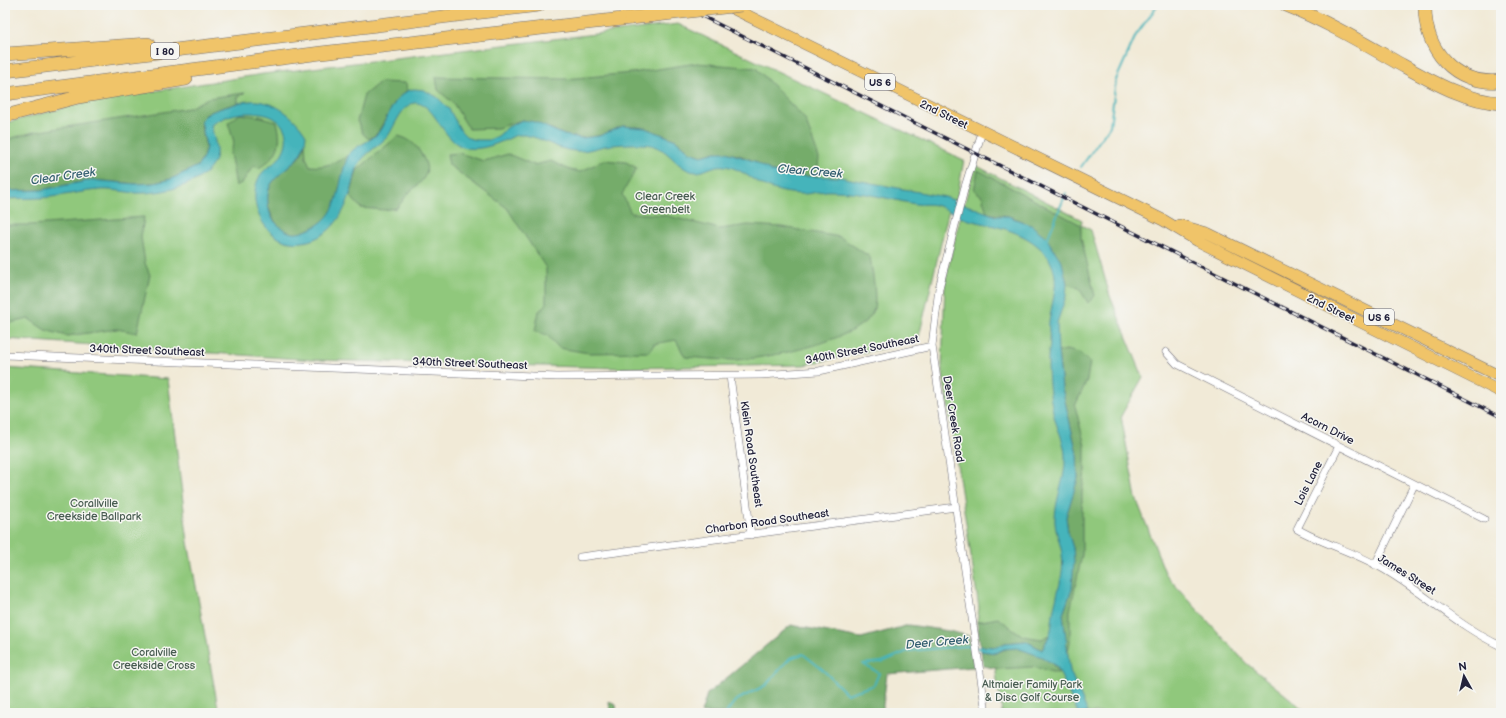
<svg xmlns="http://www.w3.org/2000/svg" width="1506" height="718" viewBox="0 0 1506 718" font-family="'Balsamiq Sans',sans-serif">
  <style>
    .green { fill: #90c87b; stroke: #59755b }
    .forest { fill: #74ac6b; stroke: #4b6753 }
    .water { fill: #44b4bb; stroke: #336b7b }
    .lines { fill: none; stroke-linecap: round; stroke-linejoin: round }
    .stream { stroke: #44b4bb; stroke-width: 2 }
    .street-casing { stroke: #6a6872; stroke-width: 8 }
    .primary-casing { stroke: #6a6872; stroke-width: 12 }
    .highway-casing { stroke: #6a6872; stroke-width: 14 }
    .street { stroke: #fff; stroke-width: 7 }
    .primary { stroke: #f0c469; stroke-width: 11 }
    .highway { stroke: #f0c469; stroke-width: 13 }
    .rail-casing { stroke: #22223b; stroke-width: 3.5 }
    .rail { stroke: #f6f6f2; stroke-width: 2; stroke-dasharray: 6; stroke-linecap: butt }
    .highway-bridge-casing { stroke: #6a6872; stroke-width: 14; stroke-linecap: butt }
    .highway-bridge { stroke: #f0c469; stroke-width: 13 }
    .labels { text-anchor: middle; stroke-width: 3; stroke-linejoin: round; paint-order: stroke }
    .shield { fill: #f6f6f2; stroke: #626272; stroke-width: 1 }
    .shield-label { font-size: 10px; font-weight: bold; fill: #22223b }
    .street-label { font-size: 11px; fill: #22223b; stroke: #f6f6f2 }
    .park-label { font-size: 11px; fill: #485c51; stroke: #f6f6f2 }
    .water-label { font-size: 12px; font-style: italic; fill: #305c6e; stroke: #f6f6f2 }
  </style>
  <rect width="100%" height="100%" fill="#f6f6f2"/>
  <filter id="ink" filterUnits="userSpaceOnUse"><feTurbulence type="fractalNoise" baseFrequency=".025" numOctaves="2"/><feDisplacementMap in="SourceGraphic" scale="8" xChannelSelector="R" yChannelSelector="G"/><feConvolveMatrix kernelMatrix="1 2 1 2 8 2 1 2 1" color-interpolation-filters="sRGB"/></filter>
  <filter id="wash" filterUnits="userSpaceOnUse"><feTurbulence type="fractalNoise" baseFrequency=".012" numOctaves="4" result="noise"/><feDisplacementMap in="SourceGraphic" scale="16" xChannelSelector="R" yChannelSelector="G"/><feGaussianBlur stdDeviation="0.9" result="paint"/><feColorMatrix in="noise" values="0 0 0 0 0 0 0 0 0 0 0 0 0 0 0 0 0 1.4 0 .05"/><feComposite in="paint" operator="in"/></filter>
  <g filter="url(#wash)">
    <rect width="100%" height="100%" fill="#f1ead7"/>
    <!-- green -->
    <path class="green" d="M 678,24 L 964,160 L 956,203 L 951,201 L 918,341 L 804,365 L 619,368 L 314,360 L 5,339 L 5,123 L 90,101 L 263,74 Z
      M 975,165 L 1082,220 L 1081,225 L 1091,230 L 1110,296 L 1143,377 L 1121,416 L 1136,498 L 1166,575 L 1246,663 L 1308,713 L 1002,713 L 988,620 L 977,622 L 979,608 L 942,367 L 945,282 L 960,218 L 967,219 L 970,208 L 964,205 Z
      M 5,368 L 168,379 L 188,542 L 219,713 L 5,713 Z"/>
    <!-- forest -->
    <path class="forest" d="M 697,63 L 756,68 L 805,119 L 819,158 L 817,177 L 795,176 L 773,172 L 754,161 L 739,155 L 716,152 L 702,156 L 690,152 L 676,140 L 645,128 L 623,126 L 599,136 L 581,138 L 564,135 L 552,129 L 522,120 L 498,128 L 469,129 L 453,103 L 438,90 L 436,77 L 565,79 L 632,73 Z
      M 380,82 L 406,83 L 407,90 L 395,102 L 377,134 L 369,139 L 363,134 L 357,121 L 364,95 Z
      M 245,93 L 238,97 L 238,103 L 218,109 L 205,115 L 201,125 L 206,147 L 203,158 L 198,166 L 171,179 L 154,183 L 136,184 L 92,180 L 41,190 L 5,191 L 5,140 L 34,132 L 189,108 L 208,98 Z
      M 240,114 L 262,117 L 277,122 C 283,144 278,156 259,168 L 253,166 L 243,182 L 236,186 L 230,153 L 234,142 L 228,123 Z
      M 398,136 C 407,138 415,143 420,152 C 432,171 427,177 411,191 C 406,195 402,202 397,208 L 384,210 L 361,208 L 350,196 L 357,170 Z
      M 305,143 L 306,157 L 310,166 C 324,168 338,162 349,155 C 344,172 340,206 328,218 C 320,226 306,234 295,234 C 277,234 265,208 268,193 C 271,174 292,169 301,154 C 303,151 304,146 305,143 Z
      M 459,153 L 484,161 L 508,154 L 534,165 L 551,161 L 570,170 L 580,172 L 604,160 L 626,162 L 637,168 L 622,194 L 631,213 L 664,215 L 720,229 L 748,225 L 782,227 L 840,237 L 870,257 C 872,270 878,300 873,312 C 859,341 765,359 734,360 C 718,360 702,358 685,357 L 676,340 L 654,344 L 650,352 L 589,353 L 559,348 L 547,335 L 535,331 L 539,311 L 546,305 L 546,268 L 507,208 L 449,165 L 447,154 Z
      M 978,170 L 1081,225 L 1081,238 L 1095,296 L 1088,303 L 1079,288 L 1067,284 C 1060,251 1041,225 1008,216 C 1001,214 994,215 987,213 L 982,196 L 974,190 Z
      M 144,217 L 141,237 L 145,263 L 150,275 L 137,333 L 117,329 L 67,336 L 45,330 L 29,319 L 5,324 L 5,225 L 31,225 Z
      M 1066,350 L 1079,353 L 1090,362 L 1087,380 L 1075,406 L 1085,446 L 1085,472 L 1082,493 L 1082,555 L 1070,611 L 1070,642 L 1067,656 L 1063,614 L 1072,589 L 1073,548 L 1068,532 L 1066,517 L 1078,477 L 1077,454 L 1062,388 L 1058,352 Z
      M 998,618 L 1023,636 L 1042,639 L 1050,634 L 1042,650 L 1026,641 L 1005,643 L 997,647 L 980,646 L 977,622 Z
      M 791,625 L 861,638 L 909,625 L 949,631 L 969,636 L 974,667 L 887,674 L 882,713 L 701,713 L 707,694 Z
      M 1011,647 C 1027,648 1053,659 1060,674 L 1033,667 L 999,669 L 983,666 L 981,651 L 996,653 Z
      M 609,701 L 616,704 L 617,713 L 610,713 Z"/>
    <!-- water -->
    <path class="water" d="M 414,89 L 424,90 L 437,97 L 449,109 L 461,131 L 468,138 L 477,140 L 489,140 L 498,136 L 508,127 L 522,120 L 535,122 L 564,135 L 581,138 L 599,136 L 623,126 L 645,128 L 676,140 L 690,152 L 702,156 L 716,152 L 726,152 L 754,161 L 773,172 L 795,176 L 840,177 L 945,197 L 996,216 L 1008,216 L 1031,225 L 1045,236 L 1062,262 L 1067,284 L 1066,296 L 1057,323 L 1058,352 L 1062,388 L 1077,454 L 1078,478 L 1066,517 L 1068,532 L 1073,548 L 1074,560 L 1072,589 L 1063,614 L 1070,671 L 1088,713 L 1078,713 L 1057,667 L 1042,657 L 1017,648 L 1004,649 L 996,653 L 981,651 L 980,646 L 997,647 L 1005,643 L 1026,641 L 1042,650 C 1044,645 1047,641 1049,636 C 1052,630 1052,621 1053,614 C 1056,594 1065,575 1062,554 C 1060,541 1054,530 1055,517 C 1056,496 1066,478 1065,457 C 1065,444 1059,432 1055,420 C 1050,401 1048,380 1048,360 C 1048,355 1049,350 1050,345 C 1050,337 1048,330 1049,322 C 1053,294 1064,274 1042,250 C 1021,229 992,226 965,219 C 955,216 948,209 938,206 C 931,203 923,205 915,204 C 888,199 861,191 833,191 C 822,190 812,194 803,194 C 792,194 775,191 765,186 C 751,180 741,168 725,166 C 713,164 706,172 696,172 C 678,171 670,149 651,145 C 640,143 617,144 605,146 C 595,148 585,152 575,151 C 555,150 537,133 517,135 C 513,136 507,140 503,141 C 491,146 480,150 466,148 C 442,142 437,106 417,103 C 403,101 394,128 388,136 C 380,145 367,152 360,162 C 356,168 355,177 353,184 C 347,208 335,234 308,241 C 295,244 284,243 273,234 C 256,221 248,191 262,173 C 267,167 275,164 279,158 C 294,139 285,117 261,114 C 242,111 228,114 211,125 C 213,134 217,145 216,155 C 211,185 161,194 136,193 C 124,192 112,189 99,190 C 83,191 67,195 51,197 C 36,199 20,198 5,199 L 5,191 L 41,190 L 92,180 L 136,184 L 154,183 L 171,179 L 198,166 L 203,158 L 206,147 L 201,120 C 208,111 219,109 229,106 C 235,104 243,101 250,101 C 272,99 295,116 306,135 C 304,168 270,171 268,194 C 267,204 269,216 276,223 C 286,232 292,236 305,231 C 344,217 335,187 348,156 C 353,146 369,143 377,134 C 389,120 392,93 414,89 Z"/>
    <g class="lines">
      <!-- stream -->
      <path class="stream" d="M 1081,167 L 1110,126 L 1116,80 L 1136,35 L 1158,5
        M 1046,242 L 1066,193
        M 726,713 L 735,701 L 766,685 L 790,658 L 803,654 L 822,669 L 847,694 L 874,685 L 879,673 L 863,664 L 882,662 L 908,651 L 967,646 L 983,649"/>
    </g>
  </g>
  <g filter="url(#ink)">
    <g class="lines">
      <!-- street casing -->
      <g class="street-casing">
        <path id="street" d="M 982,132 L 964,190 L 939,288 L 932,346 L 986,713
          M 1166,352 L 1177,364 L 1484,519
          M 5,355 L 557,377 L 761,375 L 819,371 L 932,346
          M 730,376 L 751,535
          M 1339,446 L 1297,529 C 1324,544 1354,552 1380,567 C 1423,591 1457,626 1501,646
          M 580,557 L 956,507
          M 1375,565 L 1414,485"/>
      </g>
      <!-- primary casing -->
      <g class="primary-casing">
        <path id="primary" d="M 726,5 L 1163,220 L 1198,241 L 1501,392
          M 1179,225 L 1207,233 L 1501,377"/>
      </g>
      <!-- highway casing -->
      <g class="highway-casing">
        <path id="highway" d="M 1286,5 C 1326,21 1363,43 1400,64 C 1431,81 1465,101 1501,103
          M 1425,5 C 1424,49 1454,86 1501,81
          M 5,54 L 148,44
          M 5,71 L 539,5
          M 5,94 L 321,53 L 631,18
          M 5,116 L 78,97 L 186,79"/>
      </g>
      <!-- street -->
      <use href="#street" class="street"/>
      <!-- primary -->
      <use href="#primary" class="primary"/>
      <!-- highway -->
      <use href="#highway" class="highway"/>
      <!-- rail casing -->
      <g class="rail-casing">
        <path id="rail" d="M 680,5 L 1501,417"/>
      </g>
      <!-- rail -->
      <use href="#rail" class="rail"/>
      <!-- highway-bridge casing -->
      <g class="highway-bridge-casing">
        <path id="highway-bridge" d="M 631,18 L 741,5"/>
      </g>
      <!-- highway-bridge -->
      <use href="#highway-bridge" class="highway-bridge"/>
    </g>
  </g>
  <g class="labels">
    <!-- shield labels -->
    <g class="shield">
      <rect x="151" y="43" width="28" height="16" rx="3"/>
      <rect x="865" y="74" width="30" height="16" rx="3"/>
      <rect x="1364" y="309" width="30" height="16" rx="3"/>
    </g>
    <g class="shield-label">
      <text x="165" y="55">I 80</text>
      <text x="880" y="86">US 6</text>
      <text x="1379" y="321">US 6</text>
    </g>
    <!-- street labels -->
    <g class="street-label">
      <text transform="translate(944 114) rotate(26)" y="4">2nd Street</text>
      <text transform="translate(1331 308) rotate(26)" y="4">2nd Street</text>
      <text transform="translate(862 349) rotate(-11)" y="4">340th Street Southeast</text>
      <text transform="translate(147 350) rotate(2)" y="4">340th Street Southeast</text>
      <text transform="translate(470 363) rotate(2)" y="4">340th Street Southeast</text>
      <text transform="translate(954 419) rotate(81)" y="4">Deer Creek Road</text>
      <text transform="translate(1328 428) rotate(27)" y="4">Acorn Drive</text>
      <text transform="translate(752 454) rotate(82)" y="4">Klein Road Southeast</text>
      <text transform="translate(1308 483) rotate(-63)" y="4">Lois Lane</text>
      <text transform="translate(767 521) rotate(-8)" y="4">Charbon Road Southeast</text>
      <text transform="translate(1407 574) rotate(32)" y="4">James Street</text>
    </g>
    <!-- park labels -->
    <g class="park-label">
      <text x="665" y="200">Clear Creek<tspan x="665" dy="13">Greenbelt</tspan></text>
      <text x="94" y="507">Corallville<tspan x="94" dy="13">Creekside Ballpark</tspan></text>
      <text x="154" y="656">Coralville<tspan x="154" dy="13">Creekside Cross</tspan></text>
      <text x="1032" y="688">Altmaier Family Park<tspan x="1032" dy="13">&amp; Disc Golf Course</tspan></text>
    </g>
    <!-- water labels -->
    <g class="water-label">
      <text transform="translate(810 171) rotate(5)" y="4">Clear Creek</text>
      <text transform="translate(63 176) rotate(-8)" y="4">Clear Creek</text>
      <text transform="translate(937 642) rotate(-5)" y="4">Deer Creek</text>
    </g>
  </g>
  <!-- margin -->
  <rect width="1506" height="718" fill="none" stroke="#f6f6f2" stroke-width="20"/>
  <!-- north arrow -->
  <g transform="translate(1464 676) rotate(352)" stroke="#f6f6f2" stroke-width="3" paint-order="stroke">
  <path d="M0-3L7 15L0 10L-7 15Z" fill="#22223b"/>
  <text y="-6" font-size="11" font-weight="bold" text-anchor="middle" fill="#22223b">N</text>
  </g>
</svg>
